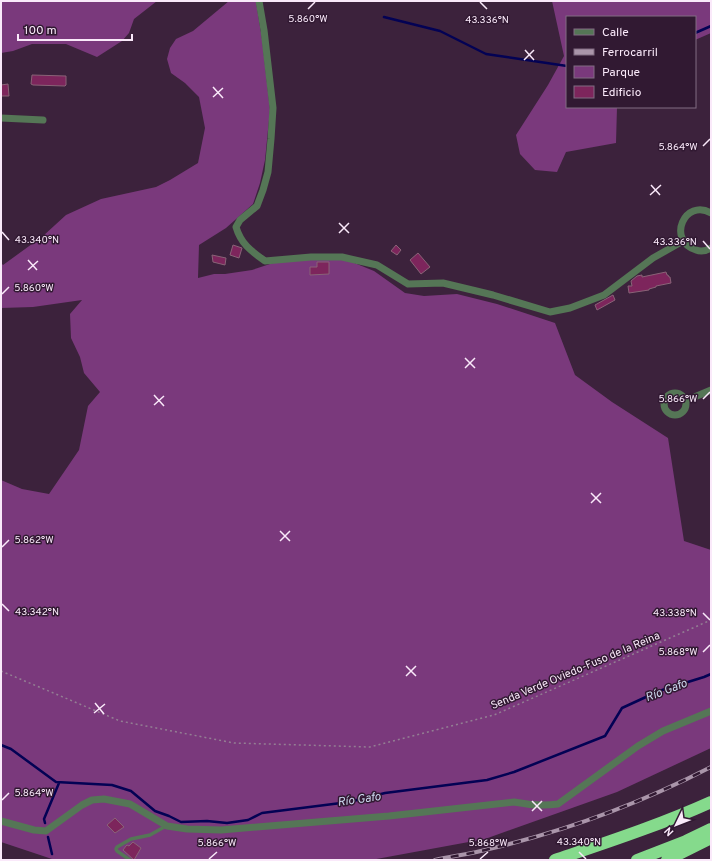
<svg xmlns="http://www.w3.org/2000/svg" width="712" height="861" viewBox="0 0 712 861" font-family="Overpass,sans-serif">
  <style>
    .green { fill: #7a397c }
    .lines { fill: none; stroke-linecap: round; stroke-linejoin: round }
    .stream { stroke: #030254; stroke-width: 2.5 }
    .building { fill: #7d255c; stroke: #896377 }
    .path { stroke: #937e93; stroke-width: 1.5; stroke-dasharray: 2 3; stroke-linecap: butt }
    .service { stroke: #557656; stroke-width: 3.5 }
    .minor { stroke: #557656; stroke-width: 7 }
    .motorway { stroke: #85da8c; stroke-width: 12 }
    .rail-casing { stroke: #aa95aa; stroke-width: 4 }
    .rail { stroke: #311932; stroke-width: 2.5; stroke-dasharray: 8; stroke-linecap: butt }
    .ticks { fill: none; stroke: #fae9fa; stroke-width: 1.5 }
    .labels { text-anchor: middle; stroke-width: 3; stroke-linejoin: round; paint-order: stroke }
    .street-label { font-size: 11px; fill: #fae9fa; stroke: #311932 }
    .water-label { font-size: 12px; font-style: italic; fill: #cdd8ef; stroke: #311932 }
    .ticks-label { font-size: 10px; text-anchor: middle; fill: #fae9fa; stroke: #311932; stroke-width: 3; stroke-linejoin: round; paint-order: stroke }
  </style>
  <rect width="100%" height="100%" fill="#3c223c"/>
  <!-- green -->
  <path class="green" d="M 1,1 L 157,1 L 134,19 L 129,33 L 122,41 L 97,57 L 66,44 L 32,44 L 13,51 L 1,53 Z
    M 229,1 L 256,2 L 262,39 L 270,110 L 265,160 L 260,183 L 253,204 L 226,228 L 199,245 L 198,278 L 214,274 L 225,274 L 252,270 L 273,263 L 329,257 L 352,262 L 374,271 L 405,293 L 424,296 L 457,294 L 497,304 L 555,323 L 575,375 L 612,402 L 668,438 L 684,541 L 711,550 L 711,748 L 617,792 L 485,839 L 371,860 L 55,860 L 1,842 L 1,480 L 22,489 L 49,494 L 79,450 L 88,406 L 100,392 L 84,373 L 80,357 L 71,338 L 70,314 L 82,300 L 33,307 L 1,308 L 1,263 L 3,265 L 43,236 L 66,215 L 101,199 L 156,187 L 170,180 L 198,163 L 205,128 L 199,97 L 185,83 L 171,73 L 167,59 L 170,48 L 176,39 L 193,31 Z
    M 552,1 L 711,1 L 711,33 L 695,40 L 695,17 L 567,17 L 567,107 L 617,107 L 616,143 L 566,152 L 557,172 L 535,170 L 520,154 L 516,135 L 548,85 L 564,56 Z"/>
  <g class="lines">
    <!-- stream -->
    <path class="stream" d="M 384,17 L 440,31 L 486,54 L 567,66
      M 695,33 L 711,26
      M 1,745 L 11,749 L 56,782 L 112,785 L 131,791 L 155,811 L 169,816 L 181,822 L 207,821 L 227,823 L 248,820 L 262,813 L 349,802 L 385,793 L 487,780 L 514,772 L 605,736 L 622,708 L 659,691 L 704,677 L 711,674
      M 45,823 L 44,819 L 59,783
      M 48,837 L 52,854"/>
  </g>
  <!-- building -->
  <path class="building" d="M 32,75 L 66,76 L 66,85 L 65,86 L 33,85 L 31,84 Z
    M 8,84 L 9,96 L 1,96 L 1,85 Z
    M 233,245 L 242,248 L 239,258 L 230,255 Z
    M 396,245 L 401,250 L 397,255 L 391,251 Z
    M 418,253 L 430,267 L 421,274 L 410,260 Z
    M 212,255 L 226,258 L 225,265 L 213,262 Z
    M 317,262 L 329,262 L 329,274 L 310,275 L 310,267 L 317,267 Z
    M 666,272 L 667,275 L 668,275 L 669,277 L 670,277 L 671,283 L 656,286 L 656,287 L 649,289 L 649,290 L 629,293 L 628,286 L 632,286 L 631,281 L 637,276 L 642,275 L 642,277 Z
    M 613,295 L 615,300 L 597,310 L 595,305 Z
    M 115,818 L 124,827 L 115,833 L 107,825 Z
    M 133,842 L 141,848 L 134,860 L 123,850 L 126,846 L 127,845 L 129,846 Z"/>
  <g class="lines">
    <!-- path -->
    <path class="path" d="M 1,671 L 120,721 L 234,743 L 370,747 L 494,715 L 711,620"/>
    <!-- service -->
    <path class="service" d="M 130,860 L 117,851 L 116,849 L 117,847 L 131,839 L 150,835 L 166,826"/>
    <!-- minor -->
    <path class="minor" d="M 259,1 L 264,30 L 273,108 L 271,139 L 268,172 L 263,190 L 257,206 L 240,220 L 236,227 C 241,244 251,251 265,261 L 311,257 L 342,257 L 377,265 L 408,284 L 443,283 L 493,295 L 550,312 L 570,308 L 604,295 L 653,258 L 683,241
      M 1,118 L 43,120
      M 711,213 C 685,198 666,240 696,250 C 701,252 706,251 711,248
      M664 404a11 11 0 1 1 22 0a11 11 0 1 1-22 0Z
      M 685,401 L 711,390
      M 1,821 L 34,830 L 46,831 L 82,805 L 92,800 L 104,799 L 130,804 L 167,826 L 187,829 L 221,830 L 389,816 L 514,802 C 529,805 543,806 558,804 L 638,746 L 663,731 L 711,711"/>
    <!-- motorway -->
    <path class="motorway" d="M 555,860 C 608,842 660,825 711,802
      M 637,860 L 686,841 L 711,829
      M 667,860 L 711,838"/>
    <!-- rail casing -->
    <g class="rail-casing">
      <path id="rail" d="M 435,860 C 453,856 471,854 489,849 C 566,831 641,803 711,767"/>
    </g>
    <!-- rail -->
    <use href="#rail" class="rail"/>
  </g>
  <!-- ticks -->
  <path class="ticks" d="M 480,2 L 487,9M 308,9 L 315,2M 525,50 L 534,60M 524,60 L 534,50M 213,87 L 223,98M 213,97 L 223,88M 703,146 L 710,139M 651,185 L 660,195M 650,195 L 661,185M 339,223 L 349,233M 2,232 L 9,240M 339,233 L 349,223M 703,241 L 710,249M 28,260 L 37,270M 28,270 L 38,261M 2,294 L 9,287M 465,358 L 475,368M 465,368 L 475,358M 154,395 L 164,406M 703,399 L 710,392M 154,405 L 164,396M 591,493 L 601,503M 591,503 L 601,493M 280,531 L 290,541M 280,541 L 290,531M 2,547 L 9,540M 2,604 L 9,611M 703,613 L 710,620M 703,652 L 710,645M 406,666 L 416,676M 406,676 L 416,666M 95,703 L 104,714M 94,713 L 105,704M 2,800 L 9,793M 532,801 L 542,811M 532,811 L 542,801M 579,852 L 586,859M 209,859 L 217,852M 480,859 L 488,852"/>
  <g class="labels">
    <!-- street labels -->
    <g class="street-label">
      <text transform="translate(575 670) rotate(-23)" y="4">Senda Verde Oviedo-Fuso de la Reina</text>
    </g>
    <!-- water labels -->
    <g class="water-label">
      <text transform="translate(666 690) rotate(-21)" y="4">Río Gafo</text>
      <text transform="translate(359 799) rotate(-8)" y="4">Río Gafo</text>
    </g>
  </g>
  <g class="ticks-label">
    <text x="308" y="22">5.860°W</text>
    <text x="487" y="23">43.336°N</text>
    <text x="678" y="150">5.864°W</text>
    <text x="37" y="243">43.340°N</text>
    <text x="675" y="245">43.336°N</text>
    <text x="34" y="291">5.860°W</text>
    <text x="678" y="402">5.866°W</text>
    <text x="34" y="543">5.862°W</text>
    <text x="37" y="615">43.342°N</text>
    <text x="675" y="616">43.338°N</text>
    <text x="678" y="655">5.868°W</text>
    <text x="34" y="796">5.864°W</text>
    <text x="579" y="845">43.340°N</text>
    <text x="217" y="846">5.866°W</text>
    <text x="488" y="846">5.868°W</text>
  </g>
  <!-- border -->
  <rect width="712" height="861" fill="none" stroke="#fae9fa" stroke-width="4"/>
  <!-- legend -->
  <rect x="566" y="16" width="130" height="92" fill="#311932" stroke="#816c82"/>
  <rect x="574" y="29" width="20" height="6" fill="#557656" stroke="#816c82"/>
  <text x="602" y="36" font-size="12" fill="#fae9fa">Calle</text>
  <rect x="574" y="49" width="20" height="6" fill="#aa95aa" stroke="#816c82"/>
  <text x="602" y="56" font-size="12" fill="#fae9fa">Ferrocarril</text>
  <rect x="574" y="66" width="20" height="12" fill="#7a397c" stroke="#816c82"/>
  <text x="602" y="76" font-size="12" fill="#fae9fa">Parque</text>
  <rect x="574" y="86" width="20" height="12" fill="#7d255c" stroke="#816c82"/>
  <text x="602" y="96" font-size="12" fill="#fae9fa">Edificio</text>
  <!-- north arrow -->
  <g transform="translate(676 825) rotate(227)" stroke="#311932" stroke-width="3" paint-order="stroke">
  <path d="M0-3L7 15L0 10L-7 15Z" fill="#fae9fa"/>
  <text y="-6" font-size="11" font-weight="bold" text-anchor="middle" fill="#fae9fa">N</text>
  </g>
  <!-- scale -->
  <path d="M18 34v6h114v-6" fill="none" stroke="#fae9fa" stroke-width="2"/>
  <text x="24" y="34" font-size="12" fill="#fae9fa" stroke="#311932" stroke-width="3" paint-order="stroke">100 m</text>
</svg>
